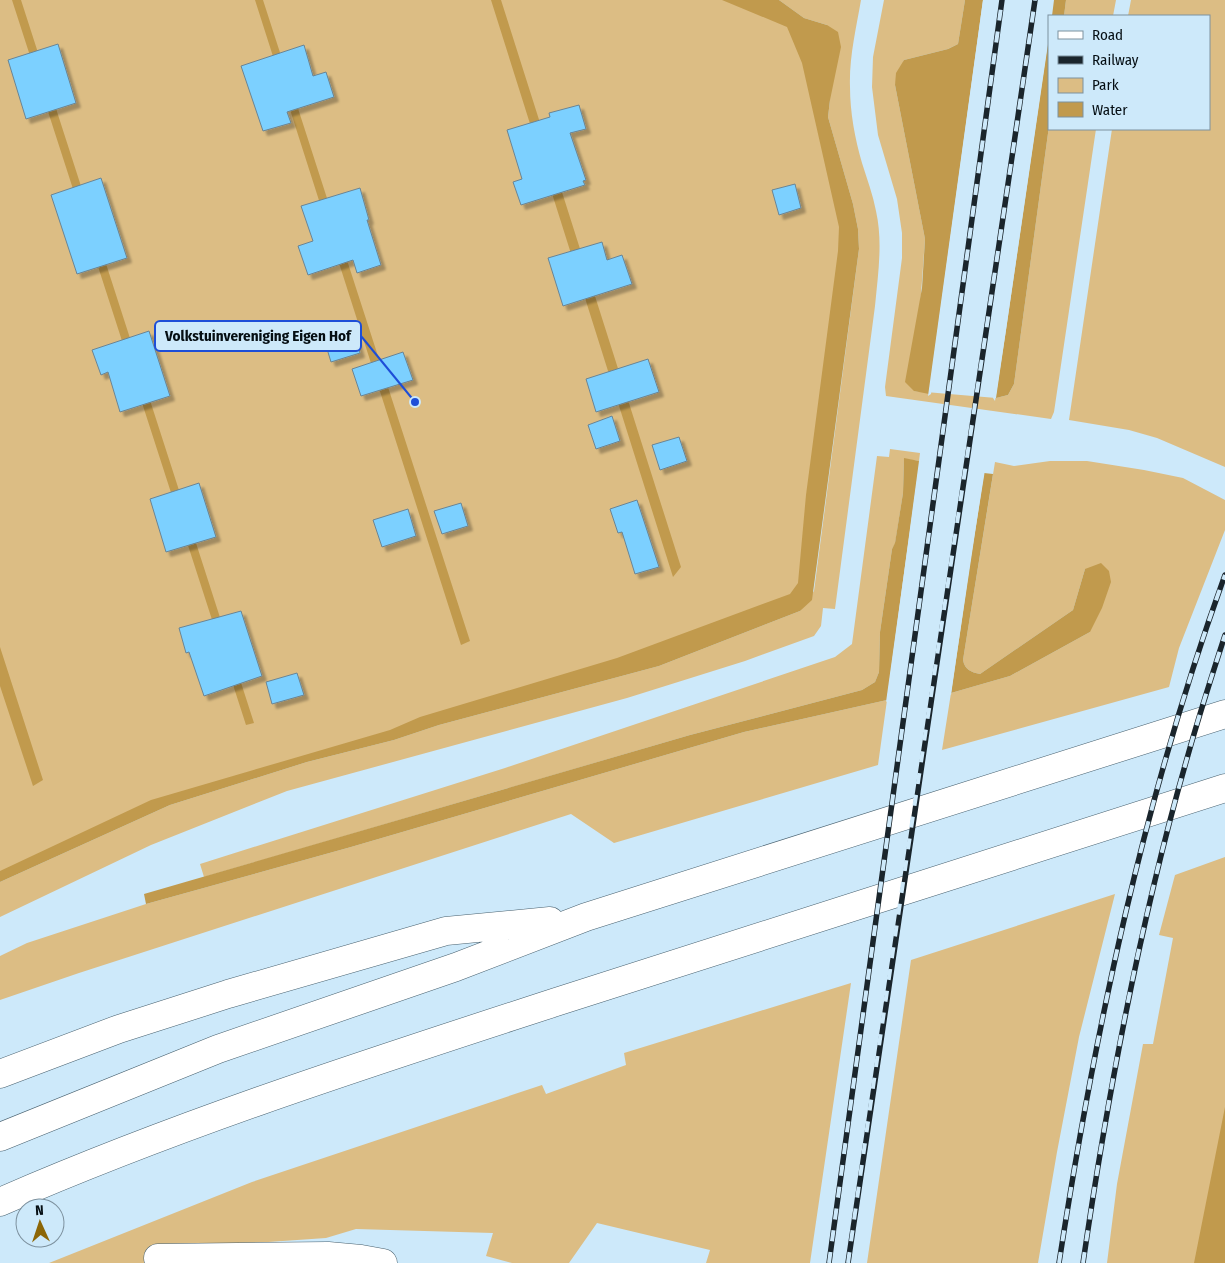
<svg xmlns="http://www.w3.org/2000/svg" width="1225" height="1263" viewBox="0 0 1225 1263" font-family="'Fira Sans Condensed',sans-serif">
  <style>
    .green { fill: #dcbd84 }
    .water { fill: #c19a4d }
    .pier { fill: #cde9fa }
    .building { fill: #7bd0ff; stroke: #6a8494; filter: url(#shadow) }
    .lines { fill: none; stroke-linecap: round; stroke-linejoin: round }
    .minor-casing { stroke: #48616f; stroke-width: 29 }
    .motorway-casing { stroke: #48616f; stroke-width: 29 }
    .minor { stroke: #fff; stroke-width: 28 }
    .motorway { stroke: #fff; stroke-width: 28 }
    .rail-casing { stroke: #1a252c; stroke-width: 5.5 }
    .rail { stroke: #cde9fa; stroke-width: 4; stroke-dasharray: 11; stroke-linecap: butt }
    .leader { fill: none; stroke: #1d4ed8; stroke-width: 2 }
    .callout-dot { fill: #1d4ed8; stroke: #cde9fa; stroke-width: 2 }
    .callout { fill: #cde9fa; stroke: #1d4ed8; stroke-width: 2 }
    .callout-label { font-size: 15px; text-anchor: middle; font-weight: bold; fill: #050e13 }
  </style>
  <defs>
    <filter id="shadow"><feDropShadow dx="4.5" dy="4.5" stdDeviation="1" flood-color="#0004"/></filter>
  </defs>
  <rect width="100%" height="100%" fill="#cde9fa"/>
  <!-- green -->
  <path class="green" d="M 0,0 L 761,0 L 814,33 L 822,108 L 849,232 L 803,591 L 780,611 L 163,803 L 0,879 Z
    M 779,0 L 861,0 C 856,29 849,58 850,87 C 850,112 855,139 862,163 C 867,179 873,195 876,211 C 883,242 878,274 875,306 L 835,609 L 823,608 L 821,626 L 814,636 L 745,661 L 627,698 L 287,791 L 151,845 L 0,917 L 0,882 L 170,805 L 307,762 L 394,740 L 439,725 L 659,666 L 800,611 L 814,591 L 859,249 L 858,229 L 853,204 L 828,117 L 830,100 L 827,25 L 804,18 Z
    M 884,0 L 965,0 L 958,44 L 948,49 L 904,60 L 895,85 L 925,239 L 914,391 L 996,398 L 1008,395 L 1014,384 L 1049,126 L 1049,129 L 1096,129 L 1054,412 L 1051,419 L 886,396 L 885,387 L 902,258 L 902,233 L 897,199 L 878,135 L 872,87 L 873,57 Z
    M 1066,0 L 1116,0 L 1113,16 L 1064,16 Z
    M 1131,0 L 1225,0 L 1225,467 L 1157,438 L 1129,430 L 1069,420 L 1112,129 L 1209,129 L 1209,16 L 1128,16 Z
    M 890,449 L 920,453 L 919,461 L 904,459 L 903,493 L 895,544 L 892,549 L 880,632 L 879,672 L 875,682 L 862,690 L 690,735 L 204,877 L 200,864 L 505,768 L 835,657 L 852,644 L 877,456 L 889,457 Z
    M 1050,461 L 1087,461 L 1144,470 L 1183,478 L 1225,500 L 1225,530 L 1179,648 L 1169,687 L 942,750 L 951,693 L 1010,676 L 1090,632 L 1085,569 L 1073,610 L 980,674 C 971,672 965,670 963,660 L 995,462 L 1014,466 Z
    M 887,700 L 878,765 L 614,843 L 571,814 L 79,973 L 0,1000 L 0,956 L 27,943 L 146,904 L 351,847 L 744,732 Z
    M 1225,857 L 1225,1112 L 1195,1263 L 1107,1263 L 1117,1184 L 1143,1044 L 1153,1044 L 1173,938 L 1159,935 L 1175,875 Z
    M 1115,894 L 1079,1037 L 1057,1152 L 1038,1263 L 867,1263 L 911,960 Z
    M 851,983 L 810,1263 L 706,1263 L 710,1250 L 597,1223 L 569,1263 L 512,1263 L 486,1256 L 493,1233 L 356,1229 L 326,1238 L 156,1250 L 151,1263 L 49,1263 L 252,1182 L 542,1085 L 546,1094 L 626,1065 L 624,1053 Z"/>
  <!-- water -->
  <path class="water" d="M 12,0 L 21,0 L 254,723 L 246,725 Z
    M 255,0 L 263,0 L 470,641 L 461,645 Z
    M 491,0 L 501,0 L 681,567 L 673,577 Z
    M 722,0 L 779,0 L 804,18 L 827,25 L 838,32 L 841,47 L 830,100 L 828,117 L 853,204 L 858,229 L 859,249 L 812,600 L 800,611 L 659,666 L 439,725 L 394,740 L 307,762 L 170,805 L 0,882 L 0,871 L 151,800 L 390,730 L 420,717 L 617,658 L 790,594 L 798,583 L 806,495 L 838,251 L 839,227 L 802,63 L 787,27 Z
    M 965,0 L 983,0 L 929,394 L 914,391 L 905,382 L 922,288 L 925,239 L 895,85 L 896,73 L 904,60 L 948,49 L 958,44 Z
    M 1054,0 L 1066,0 L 1064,16 L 1052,16 Z
    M 1049,37 L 1049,126 L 1014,384 L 1008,395 L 996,398 Z
    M 904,458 L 919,461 L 887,700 L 744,732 L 351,847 L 146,904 L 144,894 L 690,735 L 862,690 L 875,682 L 879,672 L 880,632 L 892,549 L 895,543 L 903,493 Z
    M 984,473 L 993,474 L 963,660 C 965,670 971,672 980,674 L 1073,610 L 1085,569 L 1101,563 L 1109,571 L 1111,582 L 1102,608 L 1090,632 L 1010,676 L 951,693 Z
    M 0,647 L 43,780 L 33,786 L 0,686 Z
    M 1225,1107 L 1225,1263 L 1194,1263 Z"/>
  <!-- pier -->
  <path class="pier" d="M 983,0 L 985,0 L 931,394 L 928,396 Z
    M 1049,34 L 1006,330 L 995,401 L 993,398 L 1046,36 Z
    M 920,459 L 922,462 L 889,700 L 886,702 Z
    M 985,470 L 970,563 L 951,695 L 948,692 L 968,563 L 982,472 Z"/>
  <!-- building -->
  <path class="building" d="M 58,44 L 76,103 L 26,119 L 8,60 Z
    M 304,45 L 313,76 L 326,72 L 334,97 L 287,112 L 291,123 L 263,131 L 241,66 Z
    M 579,105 L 586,129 L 570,133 L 586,180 L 583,181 L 585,185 L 521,205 L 513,182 L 522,179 L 507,130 L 550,117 L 549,113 Z
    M 101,178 L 127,258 L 77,274 L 51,195 Z
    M 795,184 L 801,208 L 779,215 L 772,190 Z
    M 360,188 L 369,220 L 367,220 L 381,265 L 357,273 L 353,260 L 308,275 L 298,246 L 313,241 L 301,206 Z
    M 602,242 L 607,260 L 622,255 L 632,284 L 563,306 L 548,258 Z
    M 353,328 L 360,353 L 331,362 L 324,339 Z
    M 149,331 L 170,396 L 120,412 L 108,372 L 101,375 L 92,350 Z
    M 403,352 L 413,380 L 361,396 L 352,369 Z
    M 648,359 L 659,392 L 596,412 L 586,379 Z
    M 612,416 L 620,441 L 596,449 L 588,425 Z
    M 679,437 L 687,461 L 660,470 L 652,445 Z
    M 199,483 L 216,537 L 166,552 L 150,499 Z
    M 637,500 L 659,567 L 635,574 L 622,532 L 618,533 L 610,509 Z
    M 461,503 L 468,526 L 442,534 L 434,511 Z
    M 408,509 L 416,536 L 382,547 L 373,520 Z
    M 241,611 L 262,676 L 204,696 L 189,652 L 186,653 L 179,628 Z
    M 297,673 L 304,695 L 272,704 L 266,682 Z"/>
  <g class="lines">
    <!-- minor casing -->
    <g class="minor-casing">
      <path id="minor" d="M 158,1258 L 328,1256 L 361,1259 L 383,1263"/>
    </g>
    <!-- motorway casing -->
    <g class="motorway-casing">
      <path id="motorway" d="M 0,1074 L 119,1029 L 228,994 L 446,931 L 550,921
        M 0,1137 L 218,1049 L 456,967 L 586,917 L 1225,714
        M 0,1202 C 181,1123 369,1063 556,1002 C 779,930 1002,860 1225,788"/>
    </g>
    <!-- minor -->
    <use href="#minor" class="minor"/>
    <!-- motorway -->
    <use href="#motorway" class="motorway"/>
    <!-- rail casing -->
    <g class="rail-casing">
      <path id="rail" d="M 829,1263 L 1002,0
        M 848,1263 C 907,841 974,421 1035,0
        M 1059,1263 C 1095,1030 1144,798 1225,575
        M 1083,1263 C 1108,1092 1140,921 1188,755 C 1199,715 1212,675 1225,635"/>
    </g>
    <!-- rail -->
    <use href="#rail" class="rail"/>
  </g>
  <!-- callouts -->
  <path class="leader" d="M415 402L361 336"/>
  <circle class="callout-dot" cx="415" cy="402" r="5"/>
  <rect class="callout" x="155" y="321" width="206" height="30" rx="5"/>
  <g class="callout-label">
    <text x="258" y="341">Volkstuinvereniging Eigen Hof</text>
  </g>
  <!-- legend -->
  <rect x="1048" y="15" width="162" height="115" fill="#cde9fa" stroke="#7d919e"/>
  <rect x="1058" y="31" width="25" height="8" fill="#ffffff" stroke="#7d919e"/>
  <text x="1092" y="40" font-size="15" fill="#050e13">Road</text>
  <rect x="1058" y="56" width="25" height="8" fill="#1a252c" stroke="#7d919e"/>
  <text x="1092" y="65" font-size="15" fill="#050e13">Railway</text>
  <rect x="1058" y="78" width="25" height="15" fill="#dcbd84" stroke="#7d919e"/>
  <text x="1092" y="90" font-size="15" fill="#050e13">Park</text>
  <rect x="1058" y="102" width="25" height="15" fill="#c19a4d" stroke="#7d919e"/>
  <text x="1092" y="115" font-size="15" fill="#050e13">Water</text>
  <!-- north arrow -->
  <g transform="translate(40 1223) rotate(357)"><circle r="24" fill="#cde9fa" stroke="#7d919e"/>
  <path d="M0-4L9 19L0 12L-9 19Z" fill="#8c6606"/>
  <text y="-8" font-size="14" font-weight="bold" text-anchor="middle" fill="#050e13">N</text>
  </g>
</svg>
